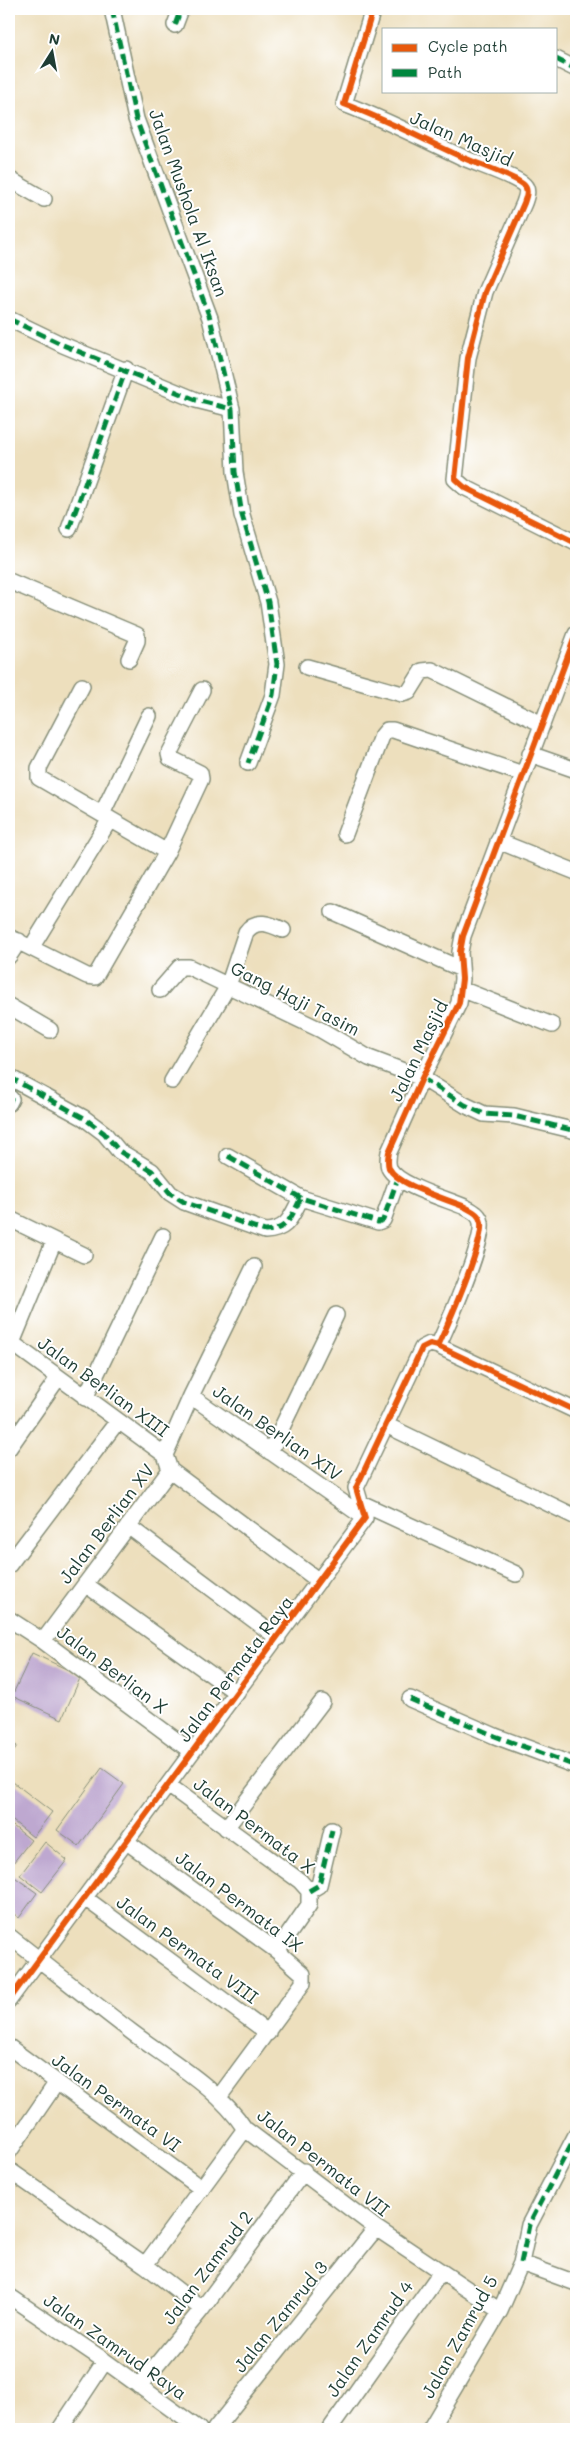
<svg xmlns="http://www.w3.org/2000/svg" width="585" height="2438" viewBox="0 0 585 2438" font-family="Mali,sans-serif">
  <style>
    .building { fill: #bea8d0 }
    .lines { fill: none; stroke-linecap: round; stroke-linejoin: round }
    .minor-casing { stroke: #868e78; stroke-width: 18 }
    .minor { stroke: #fff; stroke-width: 15 }
    .quiet { stroke: #00873e; stroke-width: 5; stroke-dasharray: 10 5; stroke-linecap: butt }
    .cycleway-casing { stroke: #fff; stroke-width: 9 }
    .cycleway { stroke: #e8590c; stroke-width: 6 }
    .labels { text-anchor: middle; stroke-width: 4; stroke-linejoin: round; paint-order: stroke }
    .street-label { font-size: 18px; fill: #1f3d34; stroke: #fff }
  </style>
  <rect width="100%" height="100%" fill="#fff"/>
  <filter id="ink" filterUnits="userSpaceOnUse"><feTurbulence type="fractalNoise" baseFrequency=".02" numOctaves="2"/><feDisplacementMap in="SourceGraphic" scale="10" xChannelSelector="R" yChannelSelector="G"/><feConvolveMatrix kernelMatrix="1 2 1 2 8 2 1 2 1" color-interpolation-filters="sRGB"/></filter>
  <filter id="wash" filterUnits="userSpaceOnUse"><feTurbulence type="fractalNoise" baseFrequency=".0096" numOctaves="4" result="noise"/><feDisplacementMap in="SourceGraphic" scale="20" xChannelSelector="R" yChannelSelector="G"/><feGaussianBlur stdDeviation="1.12" result="paint"/><feColorMatrix in="noise" values="0 0 0 0 0 0 0 0 0 0 0 0 0 0 0 0 0 1.4 0 .05"/><feComposite in="paint" operator="in"/></filter>
  <g filter="url(#wash)">
    <rect width="100%" height="100%" fill="#eddfbd"/>
    <g id="blocks">
      <!-- building -->
      <path class="building" d="M 32,1653 L 81,1676 L 62,1719 L 12,1696 Z
        M 9,1741 L 17,1746 L 9,1757 Z
        M 102,1768 L 124,1784 L 79,1846 L 57,1830 Z
        M 9,1779 L 52,1812 L 33,1837 L 9,1818 Z
        M 9,1823 L 31,1840 L 13,1863 L 9,1860 Z
        M 45,1842 L 67,1860 L 42,1892 L 20,1875 Z
        M 9,1873 L 37,1893 L 19,1918 L 9,1910 Z"/>
    </g>
  </g>
  <g filter="url(#ink)">
    <use href="#blocks" fill-opacity="0" stroke="#868e78" stroke-width="1"/>
    <g class="lines">
      <!-- minor casing -->
      <g class="minor-casing">
        <path id="minor" d="M 112,9 L 136,119 L 210,318 L 232,409
          M 373,9 L 344,104 C 385,119 424,140 464,158 C 477,164 515,176 524,185 C 529,190 526,197 524,203 L 485,292 L 468,358 L 455,479 L 464,487 L 576,543
          M 175,25 L 181,9
          M 556,59 L 576,69
          M 9,179 L 44,199
          M 9,319 L 63,345 L 196,400 L 232,409 L 235,472 L 242,515 L 268,602 L 277,664 L 273,695 L 248,763
          M 69,529 L 126,369
          M 9,581 L 137,635 L 137,641 L 129,659
          M 307,667 L 402,694 L 409,692 L 422,671 L 432,670 L 542,724
          M 82,686 L 39,768 L 39,778 L 167,852
          M 530,754 L 576,770
          M 102,814 L 149,716
          M 345,834 L 382,736 L 387,730 L 393,730 L 523,774
          M 498,841 L 576,872
          M 333,912 L 461,969
          M 9,937 L 87,976 L 95,977 L 167,852 L 201,779 L 200,773 L 170,758 L 169,754 L 202,690
          M 31,948 L 110,819
          M 9,956 L 19,941
          M 461,989 L 552,1025
          M 160,990 L 180,967 L 189,967 L 321,1030 L 369,1058 L 422,1078 L 465,1105 L 484,1114 L 514,1116 L 576,1131
          M 9,1006 L 50,1030
          M 9,1077 L 84,1118 L 104,1133 L 119,1151 L 152,1171 L 170,1193 L 184,1202 L 265,1231 C 289,1230 291,1216 301,1198 L 378,1222 L 383,1220 L 398,1178
          M 172,1081 L 228,986 L 246,932 C 256,918 270,924 283,930
          M 9,1097 L 11,1099 L 9,1103
          M 228,1156 L 301,1198
          M 10,1219 L 84,1255
          M 54,1241 L 12,1343 L 165,1455
          M 438,1346 C 448,1324 484,1243 481,1223 C 480,1214 472,1211 465,1207 C 447,1199 398,1186 389,1168 C 387,1162 388,1158 389,1152 L 422,1078 L 459,1003 L 462,979 L 460,952 L 463,936 L 576,634
          M 191,1396 L 365,1518
          M 85,1398 L 163,1236
          M 386,1425 L 576,1517
          M 9,1448 L 58,1378
          M 270,1452 L 336,1315
          M 170,1470 L 319,1581
          M 359,1502 L 516,1574
          M 128,1526 L 278,1638
          M 9,1565 L 117,1422
          M 85,1584 L 237,1693
          M 9,1619 L 43,1641 L 192,1752
          M 43,1641 L 170,1470 L 165,1455 L 191,1396 L 254,1267
          M 410,1699 L 495,1736 L 576,1766
          M 168,1785 L 300,1881 L 309,1891 L 309,1905 L 277,1951
          M 226,1828 L 322,1702
          M 127,1842 L 277,1951 L 303,1974 L 303,1983 L 219,2097
          M 309,1891 L 319,1885 L 332,1830
          M 85,1898 L 268,2033
          M 9,1936 C 50,1968 91,2001 133,2033 C 172,2062 218,2088 245,2129 L 376,2228 L 500,2311
          M 9,2000 L 365,1518 L 356,1488 L 422,1348 L 430,1344 L 438,1346 L 576,1411
          M 9,2047 L 202,2189
          M 9,2152 L 57,2082
          M 9,2170 L 145,2265 L 202,2309
          M 521,2263 L 576,2283
          M 145,2265 L 245,2129
          M 9,2296 L 105,2361 L 199,2429
          M 139,2386 L 202,2309 L 304,2171
          M 60,2429 L 105,2361
          M 215,2429 L 376,2228
          M 330,2429 L 441,2272
          M 430,2429 L 500,2311 L 521,2263 L 529,2225 L 576,2135"/>
      </g>
      <!-- minor -->
      <use href="#minor" class="minor"/>
      <!-- quiet -->
      <path class="quiet" d="M 112,9 L 136,119 L 210,318 L 232,409
        M 175,25 L 181,9
        M 556,59 L 576,69
        M 9,319 L 63,345 L 196,400 L 232,409 L 235,472 L 242,515 L 268,602 L 277,664 L 273,695 L 248,763
        M 69,529 L 126,369
        M 9,1077 L 84,1118 L 104,1133 L 119,1151 L 152,1171 L 170,1193 L 184,1202 L 265,1231 C 289,1230 291,1216 301,1198 L 378,1222 L 383,1220 L 398,1178
        M 422,1078 L 465,1105 L 484,1114 L 514,1116 L 576,1131
        M 9,1097 L 11,1099 L 9,1103
        M 228,1156 L 301,1198
        M 410,1699 L 495,1736 L 576,1766
        M 309,1891 L 319,1885 L 332,1830
        M 521,2263 L 529,2225 L 576,2135"/>
      <!-- cycleway casing -->
      <g class="cycleway-casing">
        <path id="cycleway" d="M 373,9 L 344,104 C 385,119 424,140 464,158 C 477,164 515,176 524,185 C 529,190 526,197 524,203 L 485,292 L 468,358 L 455,479 L 464,487 L 576,543
          M 438,1346 C 448,1324 484,1243 481,1223 C 480,1214 472,1211 465,1207 C 447,1199 398,1186 389,1168 C 387,1162 388,1158 389,1152 L 422,1078 L 459,1003 L 462,979 L 460,952 L 463,936 L 576,634
          M 9,2000 L 365,1518 L 356,1488 L 422,1348 L 430,1344 L 438,1346 L 576,1411"/>
      </g>
      <!-- cycleway -->
      <use href="#cycleway" class="cycleway"/>
    </g>
  </g>
  <g class="labels">
    <!-- street labels -->
    <g class="street-label">
      <text transform="translate(461 139) rotate(24)" y="6">Jalan Masjid</text>
      <text transform="translate(188 203) rotate(70)" y="6">Jalan Mushola Al Iksan</text>
      <text transform="translate(295 999) rotate(27)" y="6">Gang Haji Tasim</text>
      <text transform="translate(419 1051) rotate(-64)" y="6">Jalan Masjid</text>
      <text transform="translate(103 1387) rotate(36)" y="6">Jalan Berlian XIII</text>
      <text transform="translate(277 1433) rotate(35)" y="6">Jalan Berlian XIV</text>
      <text transform="translate(107 1524) rotate(-53)" y="6">Jalan Berlian XV</text>
      <text transform="translate(236 1669) rotate(-53)" y="6">Jalan Permata Raya</text>
      <text transform="translate(112 1670) rotate(37)" y="6">Jalan Berlian X</text>
      <text transform="translate(254 1826) rotate(37)" y="6">Jalan Permata X</text>
      <text transform="translate(239 1902) rotate(37)" y="6">Jalan Permata IX</text>
      <text transform="translate(187 1950) rotate(36)" y="6">Jalan Permata VIII</text>
      <text transform="translate(116 2103) rotate(36)" y="6">Jalan Permata VI</text>
      <text transform="translate(323 2163) rotate(38)" y="6">Jalan Permata VII</text>
      <text transform="translate(208 2268) rotate(-53)" y="6">Jalan Zamrud 2</text>
      <text transform="translate(281 2317) rotate(-51)" y="6">Jalan Zamrud 3</text>
      <text transform="translate(460 2337) rotate(-61)" y="6">Jalan Zamrud 5</text>
      <text transform="translate(370 2339) rotate(-55)" y="6">Jalan Zamrud 4</text>
      <text transform="translate(115 2347) rotate(35)" y="6">Jalan Zamrud Raya</text>
    </g>
  </g>
  <!-- margin -->
  <rect width="585" height="2438" fill="none" stroke="#fff" stroke-width="30"/>
  <!-- legend -->
  <rect x="382" y="28" width="175" height="65" fill="#ffffff" stroke="#a5b1ae"/>
  <rect x="392" y="44" width="25" height="8" fill="#e8590c" stroke="#a5b1ae"/>
  <text x="428" y="52" font-size="15" fill="#1f3d34">Cycle path</text>
  <rect x="392" y="69" width="25" height="8" fill="#00873e" stroke="#a5b1ae"/>
  <text x="428" y="78" font-size="15" fill="#1f3d34">Path</text>
  <!-- north arrow -->
  <g transform="translate(52 52) rotate(11)" stroke="#ffffff" stroke-width="4" paint-order="stroke">
  <path d="M0-4L9 19L0 12L-9 19Z" fill="#1f3d34"/>
  <text y="-8" font-size="14" font-weight="bold" text-anchor="middle" fill="#1f3d34">N</text>
  </g>
</svg>
